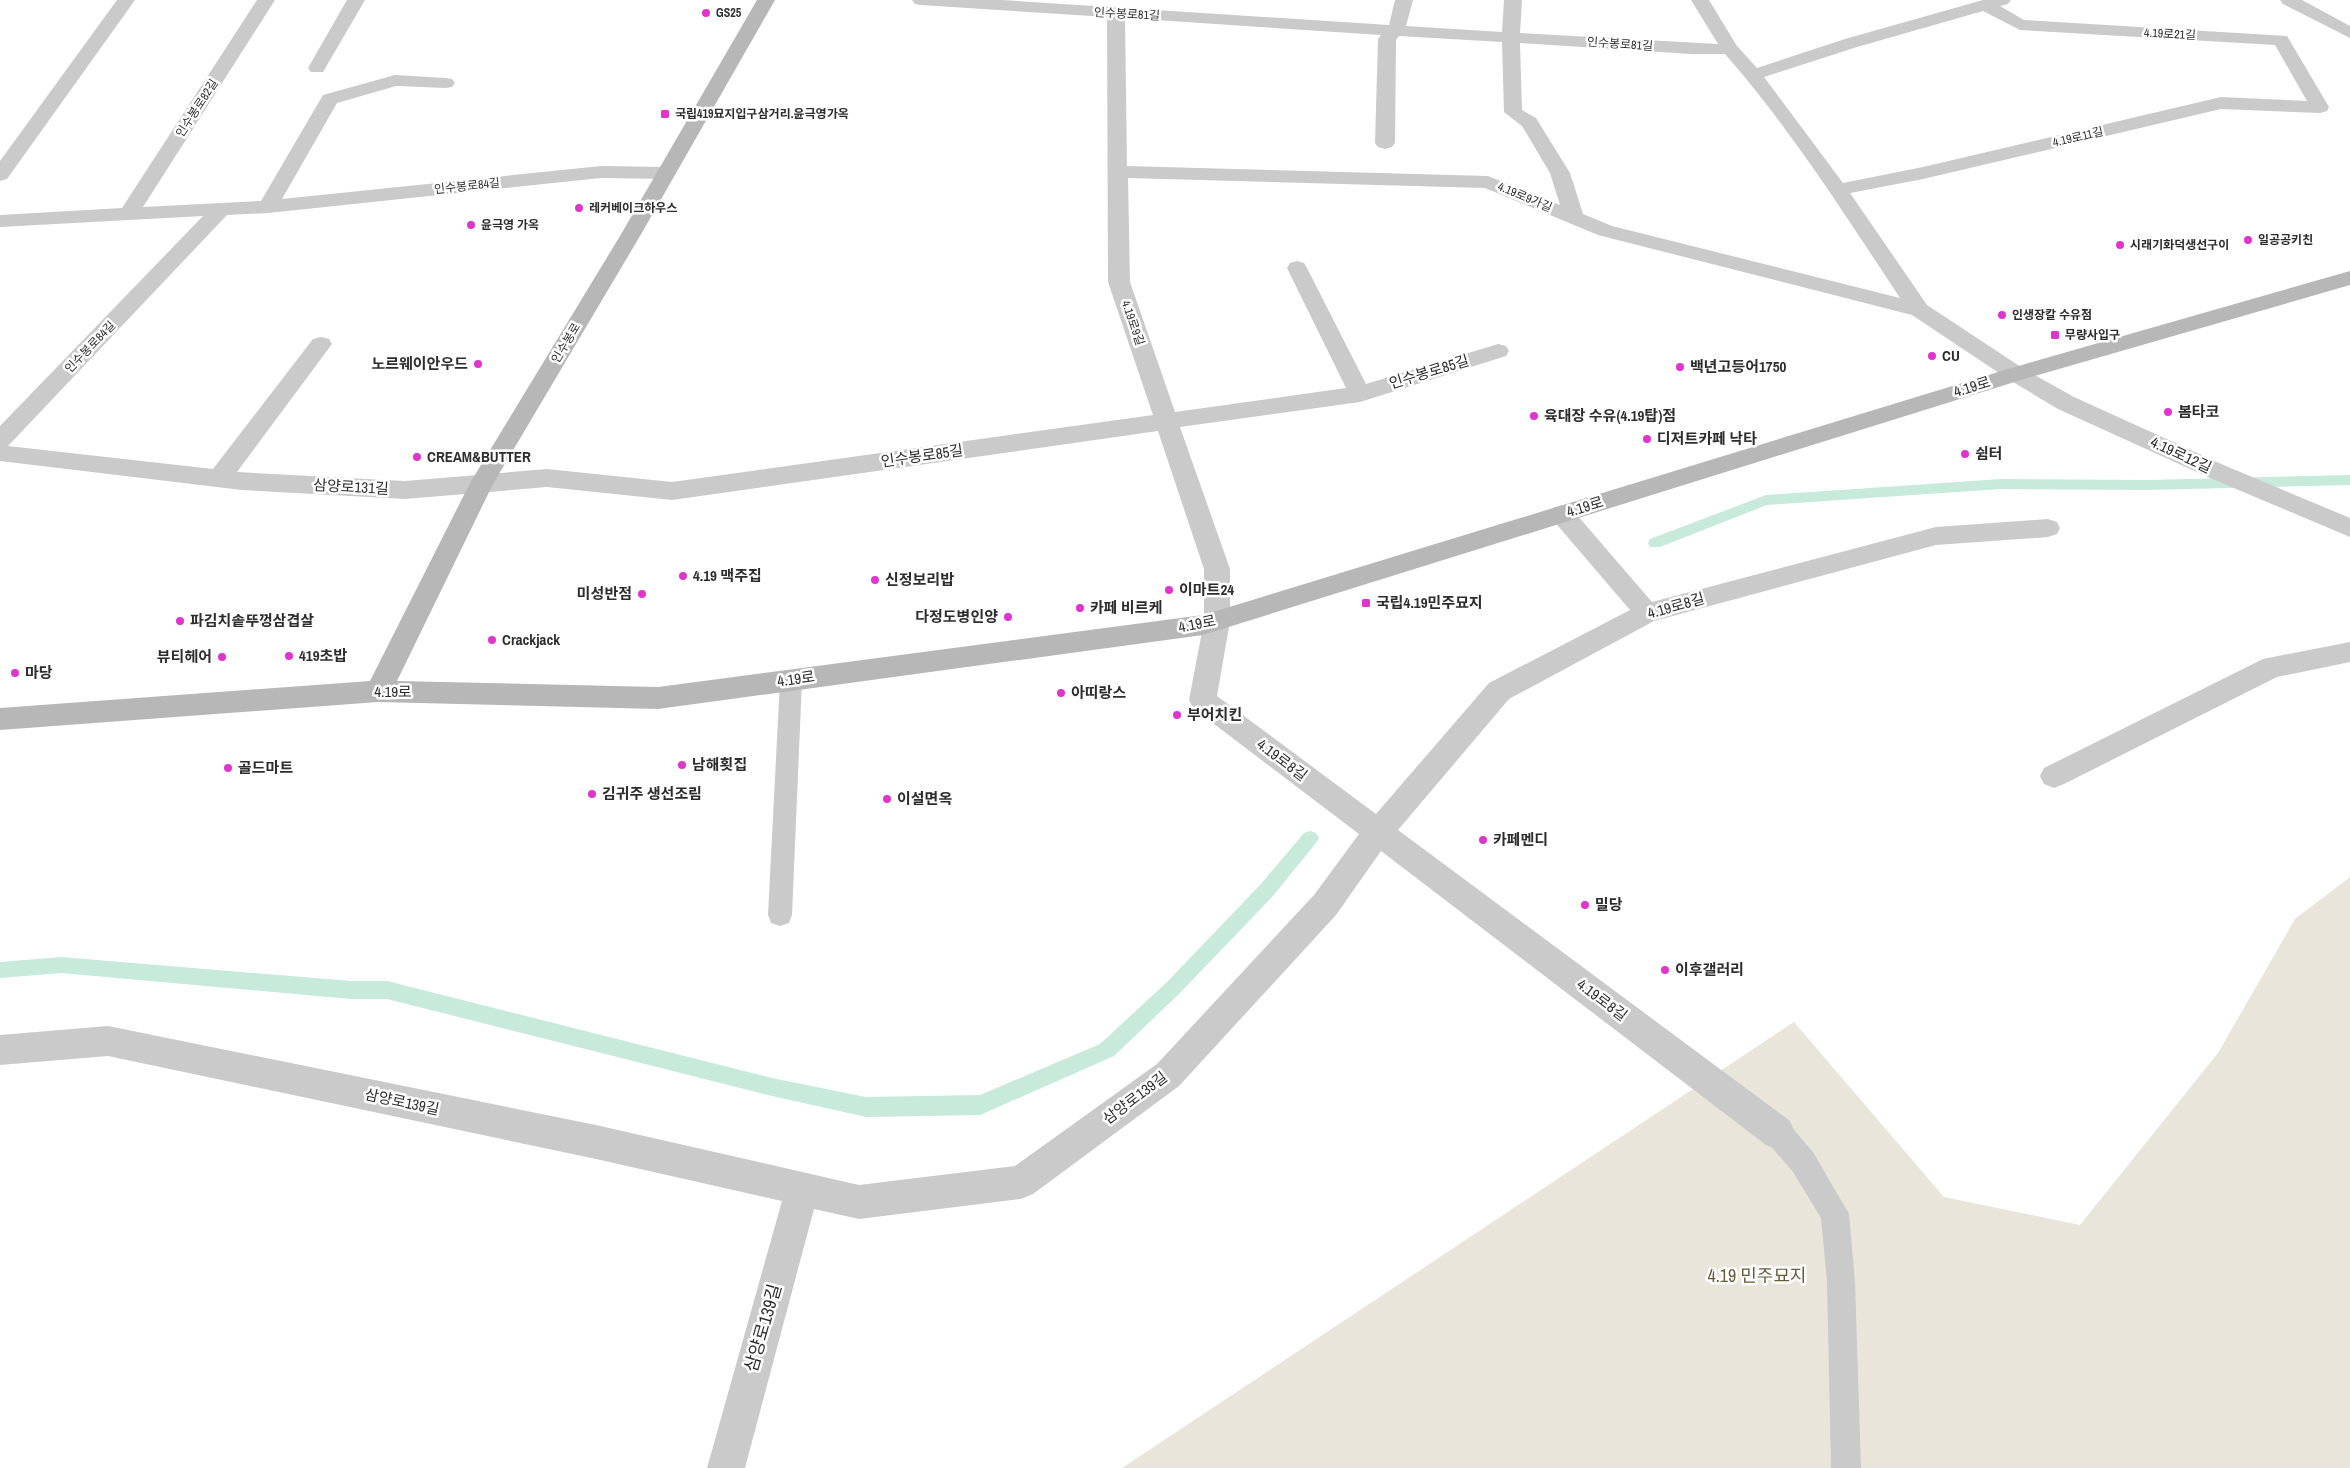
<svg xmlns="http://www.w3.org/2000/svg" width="2350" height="1468" viewBox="0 0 2350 1468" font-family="'Archivo Narrow','Noto Sans KR',sans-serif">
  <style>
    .green { fill: #eae5db }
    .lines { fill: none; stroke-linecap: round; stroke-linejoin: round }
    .stream { fill: #c8eadb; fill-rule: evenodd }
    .lane { fill: #cacaca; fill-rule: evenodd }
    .street { fill: #cacaca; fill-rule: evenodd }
    .secondary { fill: #b7b7b7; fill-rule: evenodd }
    .poi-dot { fill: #e034cd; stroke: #fff; stroke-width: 2 }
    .labels { text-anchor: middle; stroke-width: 5; stroke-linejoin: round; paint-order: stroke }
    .far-poi-label { font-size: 12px; font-weight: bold; fill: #2d2d2d; stroke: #fff; text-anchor: start }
    .far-street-label { font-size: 12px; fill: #2d2d2d; stroke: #fff }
    .poi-label { font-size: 15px; font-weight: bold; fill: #2d2d2d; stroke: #fff; text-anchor: start }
    .street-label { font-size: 15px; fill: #2d2d2d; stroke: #fff }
    .near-park-label { font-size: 18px; fill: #675b3c; stroke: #fff }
    .near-street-label { font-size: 18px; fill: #2d2d2d; stroke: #fff }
  </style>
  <rect width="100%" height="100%" fill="#fff"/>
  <!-- green -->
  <path class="green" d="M 2350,877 L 2350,1468 L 1122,1468 L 1794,1022 L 1944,1197 L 2080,1225 L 2218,1053 L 2295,919 Z"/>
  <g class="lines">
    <!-- stream -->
    <path class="stream" d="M 2350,475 L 2350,485 L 2148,490 L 2001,489 L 1767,505 L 1660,547 L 1650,547 L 1648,543 L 1650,539 L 1766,495 L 2001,479 L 2148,480 Z
      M 1310,831 L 1316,833 L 1319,838 L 1316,843 L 1272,897 L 1179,994 L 1114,1056 L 980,1115 L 866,1117 L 772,1096 L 387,999 L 351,999 L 61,973 L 0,978 L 0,962 L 61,957 L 351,981 L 387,981 L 772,1078 L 866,1097 L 980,1095 L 1100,1044 L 1167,982 L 1260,885 L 1304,833 Z"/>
    <!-- lane -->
    <path class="lane" d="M 791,671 L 799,674 L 802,680 L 792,915 L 789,923 L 780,926 L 771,923 L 768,915 L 780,680 L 783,674 Z
      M 1778,1119 L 1788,1123 L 1813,1152 L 1849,1214 L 1855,1282 L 1861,1468 L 1831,1468 L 1827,1282 L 1821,1218 L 1793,1172 L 1768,1143 L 1764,1133 L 1768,1123 Z"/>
    <!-- street -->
    <path class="street" d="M 117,0 L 135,0 L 7,179 L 0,181 L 0,161 Z
      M 257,0 L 275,0 L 143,207 L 261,201 L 323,95 L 395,75 L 446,78 L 452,79 L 455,83 L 452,87 L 446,88 L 396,86 L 337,103 L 282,199 L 601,166 L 666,167 L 673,169 L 676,173 L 673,177 L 666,179 L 601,178 L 268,213 L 227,215 L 8,446 L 213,469 L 313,339 L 321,337 L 329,339 L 332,344 L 237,472 L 405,481 L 547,469 L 672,482 L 1153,415 L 1108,282 L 1107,17 L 921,5 L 915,4 L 912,0 L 1002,0 L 1389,25 L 1395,0 L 1413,0 L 1406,26 L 1502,32 L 1504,0 L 1522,0 L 1520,33 L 1718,44 L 1691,0 L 1709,0 L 1737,46 L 1757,68 L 1845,39 L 1983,0 L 2011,0 L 2008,4 L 2000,6 L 2024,20 L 2287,36 L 2329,107 L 2327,111 L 2320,113 L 2221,109 L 1923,179 L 1850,193 L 1927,305 L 2024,369 L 2074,397 L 2226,466 L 2350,518 L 2350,537 L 2210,478 L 2058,409 L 2008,379 L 1912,315 L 1598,235 L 1485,188 L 1128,178 L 1130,282 L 1175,412 L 1346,388 L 1287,268 L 1290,263 L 1297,261 L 1304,263 L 1307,268 L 1366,384 L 1498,344 L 1506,346 L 1509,351 L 1506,356 L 1360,402 L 1180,427 L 1230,569 L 1230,621 L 1217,696 L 1376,814 L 1489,683 L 1630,610 L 1553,520 L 1550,514 L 1553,508 L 1562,505 L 1571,508 L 1652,602 L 1936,527 L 2048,519 L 2057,522 L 2060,528 L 2057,534 L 2048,537 L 1936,545 L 1654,621 L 1509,699 L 1398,830 L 1790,1121 L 1795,1133 L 1790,1145 L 1778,1150 L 1766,1145 L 1381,851 L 1336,915 L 1179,1086 L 1033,1194 L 1021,1199 L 859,1219 L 814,1209 L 745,1468 L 707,1468 L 782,1201 L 596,1159 L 108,1056 L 0,1065 L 0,1035 L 108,1026 L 596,1125 L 859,1185 L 1015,1166 L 1157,1064 L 1314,895 L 1359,834 L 1193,708 L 1189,700 L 1204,621 L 1204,569 L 1158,431 L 672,500 L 547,487 L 405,499 L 242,490 L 0,461 L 0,426 L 203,216 L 0,227 L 0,215 L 122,208 ZM 1983,11 L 2020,30 L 2275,45 L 2307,101 L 2221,97 L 1923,167 L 1843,183 L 1764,77 L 1857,47 ZM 1125,18 L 1381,35 L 1378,39 L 1375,143 L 1378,147 L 1385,149 L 1392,147 L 1395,143 L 1396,40 L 1399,36 L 1502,42 L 1504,112 L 1522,126 L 1550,173 L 1560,205 L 1488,176 L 1127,166 ZM 1520,43 L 1691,54 L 1725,54 C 1791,129 1845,215 1900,298 L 1612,226 L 1583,214 L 1570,173 L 1536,118 L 1522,110 Z
      M 347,0 L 365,0 L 323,72 L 311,72 L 308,68 Z
      M 2280,0 L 2302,0 L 2350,26 L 2350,38 L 2283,4 Z
      M 2350,642 L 2350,662 L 2277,677 L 2064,784 L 2054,788 L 2044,784 L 2040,776 L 2044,768 L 2263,659 Z"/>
    <!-- secondary -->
    <path class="secondary" d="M 757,0 L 775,0 L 640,236 L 493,484 L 397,681 L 658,687 L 1203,615 L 2008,369 L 2350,271 L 2350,285 L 2024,379 L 1203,635 L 658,709 L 378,702 L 0,730 L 0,708 L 370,681 L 470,483 L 620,236 Z"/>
  </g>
  <!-- markers -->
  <g class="poi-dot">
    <circle cx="706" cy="13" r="5"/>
    <rect x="660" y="109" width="10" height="10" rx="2.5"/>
    <circle cx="579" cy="208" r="5"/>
    <circle cx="471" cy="225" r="5"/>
    <circle cx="2248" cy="240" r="5"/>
    <circle cx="2120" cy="245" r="5"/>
    <circle cx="2002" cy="315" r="5"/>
    <rect x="2050" y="330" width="10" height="10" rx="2.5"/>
    <circle cx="1932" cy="356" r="5"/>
    <circle cx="478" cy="364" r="5"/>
    <circle cx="1680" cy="367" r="5"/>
    <circle cx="2168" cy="412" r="5"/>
    <circle cx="1534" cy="416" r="5"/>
    <circle cx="1647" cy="439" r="5"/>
    <circle cx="1965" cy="454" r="5"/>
    <circle cx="417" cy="457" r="5"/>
    <circle cx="683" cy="576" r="5"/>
    <circle cx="875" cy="580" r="5"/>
    <circle cx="1169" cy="590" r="5"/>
    <circle cx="642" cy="594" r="5"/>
    <rect x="1361" y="598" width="10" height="10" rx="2.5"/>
    <circle cx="1080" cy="608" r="5"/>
    <circle cx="1008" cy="617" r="5"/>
    <circle cx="180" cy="621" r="5"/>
    <circle cx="492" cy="640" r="5"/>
    <circle cx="289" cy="656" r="5"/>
    <circle cx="222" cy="657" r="5"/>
    <circle cx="15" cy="673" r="5"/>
    <circle cx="1061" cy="693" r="5"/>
    <circle cx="1177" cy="715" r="5"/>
    <circle cx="682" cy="765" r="5"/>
    <circle cx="228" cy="768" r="5"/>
    <circle cx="592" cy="794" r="5"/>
    <circle cx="887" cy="799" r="5"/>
    <circle cx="1483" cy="840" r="5"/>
    <circle cx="1585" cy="905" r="5"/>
    <circle cx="1665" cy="970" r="5"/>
  </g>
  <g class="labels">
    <!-- far-poi labels -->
    <g class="far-poi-label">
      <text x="716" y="17">GS25</text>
      <text x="675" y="118">국립419묘지입구삼거리.윤극영가옥</text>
      <text x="589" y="212">레커베이크하우스</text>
      <text x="481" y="229">윤극영 가옥</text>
      <text x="2258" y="244">일공공키친</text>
      <text x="2130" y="249">시래기화덕생선구이</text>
      <text x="2012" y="319">인생장칼 수유점</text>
      <text x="2065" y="339">무량사입구</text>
    </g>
    <!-- far-street labels -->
    <g class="far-street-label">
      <text transform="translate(1127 14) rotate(3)" y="4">인수봉로81길</text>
      <text transform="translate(2170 34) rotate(3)" y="4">4.19로21길</text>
      <text transform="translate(1620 44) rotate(4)" y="4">인수봉로81길</text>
      <text transform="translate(197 108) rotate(-57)" y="4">인수봉로82길</text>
      <text transform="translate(2078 137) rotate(-13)" y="4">4.19로11길</text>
      <text transform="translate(467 186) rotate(-6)" y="4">인수봉로84길</text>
      <text transform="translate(1525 197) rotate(23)" y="4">4.19로9가길</text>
      <text transform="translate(1133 323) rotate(71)" y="4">4.19로9길</text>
      <text transform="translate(566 343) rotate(-59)" y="4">인수봉로</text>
      <text transform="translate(90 347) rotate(-46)" y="4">인수봉로84길</text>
    </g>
    <!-- poi labels -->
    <g class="poi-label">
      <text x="1942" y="361">CU</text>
      <text x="468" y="369" text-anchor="end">노르웨이안우드</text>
      <text x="1690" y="372">백년고등어1750</text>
      <text x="2178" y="417">봄타코</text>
      <text x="1544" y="421">육대장 수유(4.19탑)점</text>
      <text x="1657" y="444">디저트카페 낙타</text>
      <text x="1975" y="459">쉼터</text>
      <text x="427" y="462">CREAM&amp;BUTTER</text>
      <text x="693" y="581">4.19 맥주집</text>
      <text x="885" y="585">신정보리밥</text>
      <text x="1179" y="595">이마트24</text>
      <text x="632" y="599" text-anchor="end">미성반점</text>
      <text x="1376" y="608">국립4.19민주묘지</text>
      <text x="1090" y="613">카페 비르케</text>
      <text x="998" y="622" text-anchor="end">다정도병인양</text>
      <text x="190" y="626">파김치솥뚜껑삼겹살</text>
      <text x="502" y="645">Crackjack</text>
      <text x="299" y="661">419초밥</text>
      <text x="212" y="662" text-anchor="end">뷰티헤어</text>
      <text x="25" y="678">마당</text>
      <text x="1071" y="698">아띠랑스</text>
      <text x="1187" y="720">부어치킨</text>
      <text x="692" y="770">남해횟집</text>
      <text x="238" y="773">골드마트</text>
      <text x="602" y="799">김귀주 생선조림</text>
      <text x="897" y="804">이설면옥</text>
      <text x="1493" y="845">카페멘디</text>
      <text x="1595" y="910">밀당</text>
      <text x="1675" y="975">이후갤러리</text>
    </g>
    <!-- street labels -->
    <g class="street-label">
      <text transform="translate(1429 372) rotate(-17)" y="5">인수봉로85길</text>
      <text transform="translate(1972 387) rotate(-17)" y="5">4.19로</text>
      <text transform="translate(2181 455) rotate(25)" y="5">4.19로12길</text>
      <text transform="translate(922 456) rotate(-8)" y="5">인수봉로85길</text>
      <text transform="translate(351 487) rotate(3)" y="5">삼양로131길</text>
      <text transform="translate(1585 507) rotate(-17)" y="5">4.19로</text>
      <text transform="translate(1676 606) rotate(-16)" y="5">4.19로8길</text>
      <text transform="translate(1197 624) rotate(-11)" y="5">4.19로</text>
      <text transform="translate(796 679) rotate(-8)" y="5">4.19로</text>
      <text x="393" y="697">4.19로</text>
      <text transform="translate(1282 760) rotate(37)" y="5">4.19로8길</text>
      <text transform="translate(1602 1000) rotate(37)" y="5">4.19로8길</text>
      <text transform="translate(1135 1098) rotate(-37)" y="5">삼양로139길</text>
      <text transform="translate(402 1102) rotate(12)" y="5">삼양로139길</text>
    </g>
    <!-- near-park labels -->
    <g class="near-park-label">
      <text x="1757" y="1282">4.19 민주묘지</text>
    </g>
    <!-- near-street labels -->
    <g class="near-street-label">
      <text transform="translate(763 1328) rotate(-74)" y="6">삼양로139길</text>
    </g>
  </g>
</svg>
